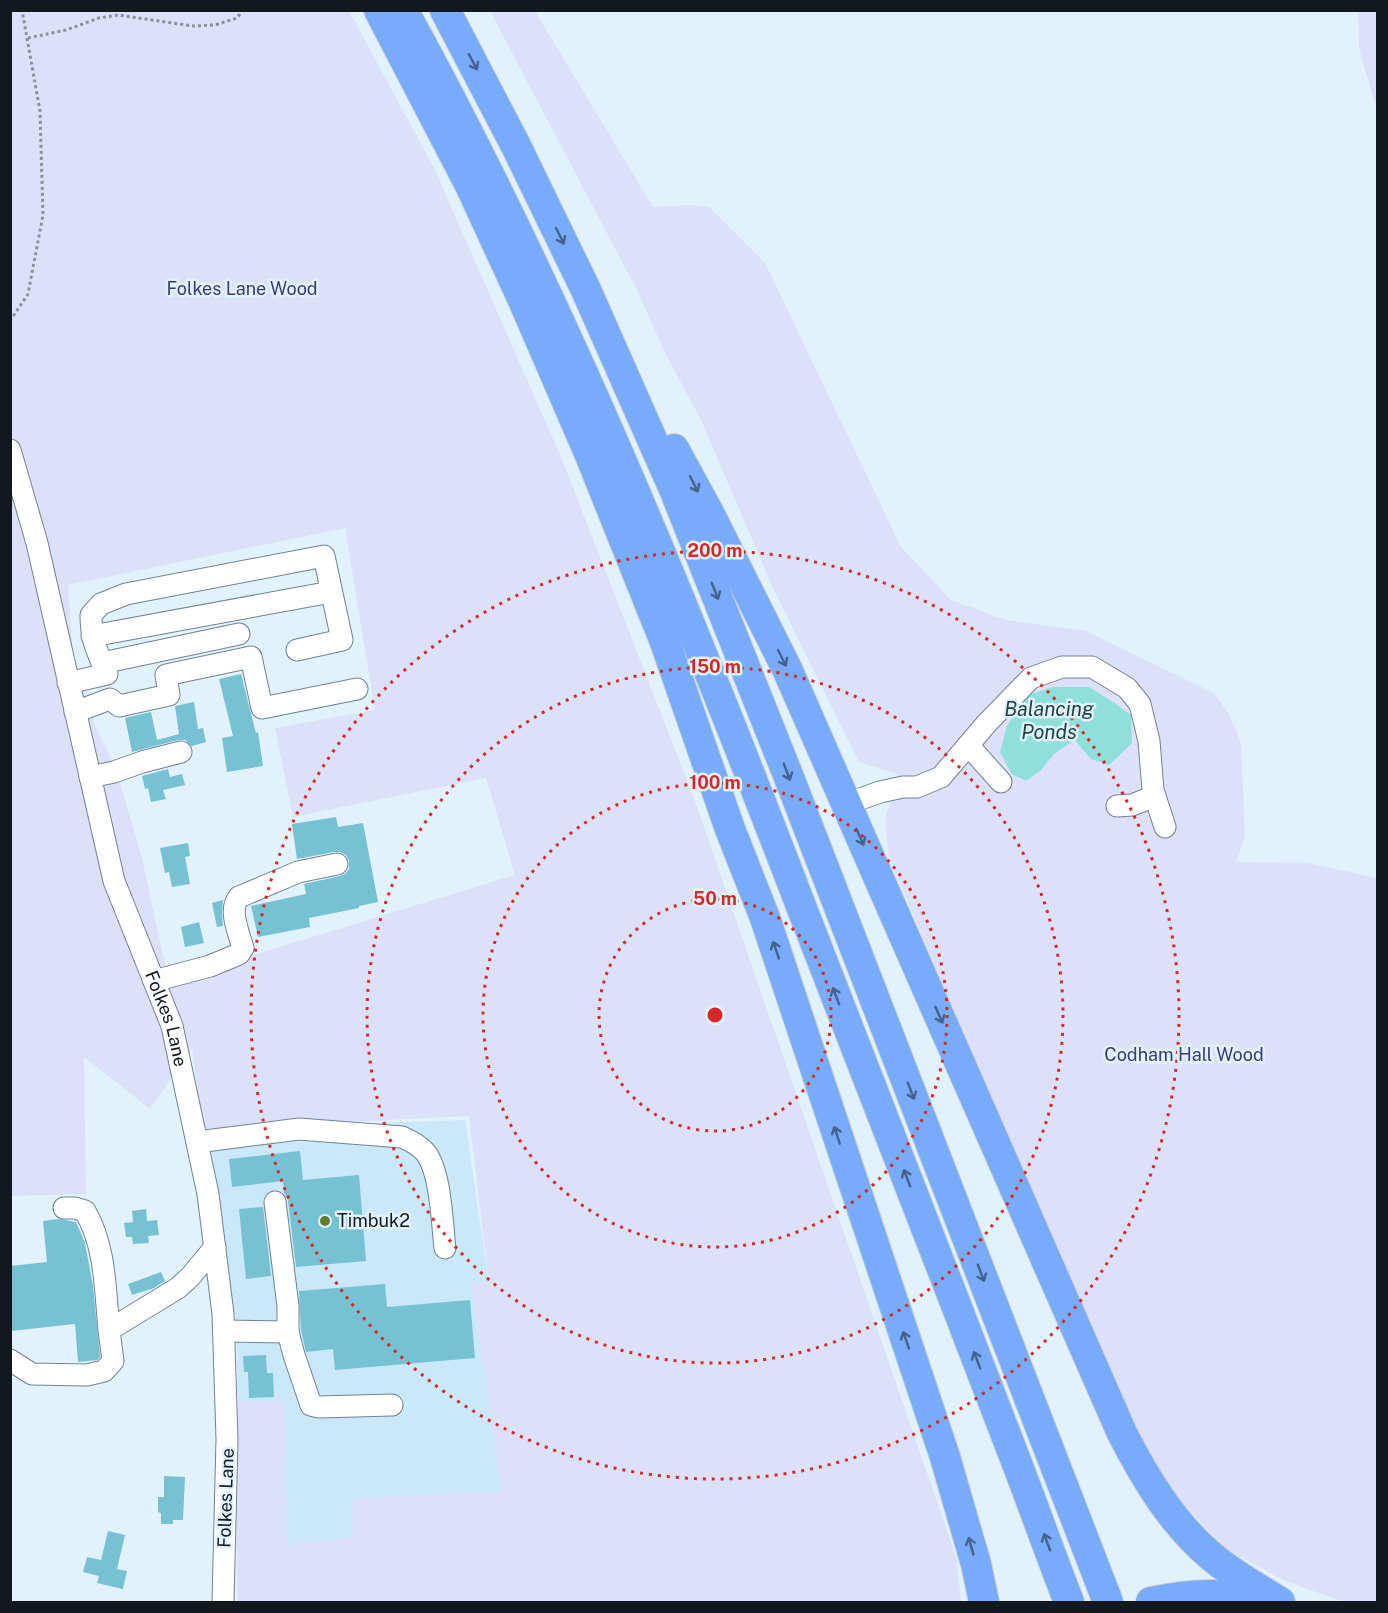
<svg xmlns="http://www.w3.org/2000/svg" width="1388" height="1613" viewBox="0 0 1388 1613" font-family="'Public Sans',sans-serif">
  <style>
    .built { fill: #cae8fa }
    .green { fill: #dde0f9; fill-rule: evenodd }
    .water { fill: #8fdfdb }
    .building { fill: #76c2d3 }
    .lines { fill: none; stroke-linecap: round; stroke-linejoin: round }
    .minor-casing { stroke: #6f8390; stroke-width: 23 }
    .highway-casing { stroke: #d0d1d2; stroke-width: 32 }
    .path { stroke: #86939b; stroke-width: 3; stroke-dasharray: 3 3; stroke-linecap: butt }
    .minor { stroke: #fff; stroke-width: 21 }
    .highway { stroke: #78acfa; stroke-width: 30 }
    .oneway { stroke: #45628c }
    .ring { fill: none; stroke: #d62828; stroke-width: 3; stroke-dasharray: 3 6 }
    .poi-dot { fill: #647c2e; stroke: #e1f2fd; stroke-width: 2 }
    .labels { text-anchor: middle; stroke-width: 5; stroke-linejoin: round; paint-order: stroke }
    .park-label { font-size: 18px; fill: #3a397b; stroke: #e1f2fd }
    .street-label { font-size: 18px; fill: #12191e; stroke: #e1f2fd }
    .poi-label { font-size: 18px; fill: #12191e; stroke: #e1f2fd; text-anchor: start }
    .water-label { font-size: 20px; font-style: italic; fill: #1c4241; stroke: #e1f2fd }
    .centre { fill: #d62828; stroke: #e1f2fd; stroke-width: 3 }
    .ring-label { font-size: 18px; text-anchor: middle; font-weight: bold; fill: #d62828; stroke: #e1f2fd; stroke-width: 5; stroke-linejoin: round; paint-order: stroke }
  </style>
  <rect width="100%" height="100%" fill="#e1f2fd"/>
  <!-- built -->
  <path class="built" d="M 465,1120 L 489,1284 L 471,1283 L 503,1492 L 352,1498 L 352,1537 L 287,1546 L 283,1401 L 238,1401 L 236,1320 L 202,1129 Z"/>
  <!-- green -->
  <path class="green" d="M 10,11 L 349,11 L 434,168 L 561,457 L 695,801 L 957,1560 L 961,1602 L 238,1602 L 236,1507 L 238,1401 L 283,1401 L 288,1545 L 352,1537 L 352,1498 L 502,1492 L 471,1282 L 489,1283 L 469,1116 L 202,1129 L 192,1048 L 150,1109 L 84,1057 L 86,1194 L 11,1196 ZM 345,528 L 375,710 L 275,728 L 293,817 L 486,778 L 515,875 L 171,980 L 163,956 L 142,858 L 115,766 L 94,724 L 73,655 L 68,585 Z
    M 490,11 L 535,11 L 653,207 L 689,205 L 709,207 L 765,263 L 901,547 L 951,600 L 1006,620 L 1086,631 L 1214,693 L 1229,714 L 1241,743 L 1245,837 L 1236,862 L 1309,863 L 1377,878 L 1377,1602 L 1343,1602 L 1281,1579 L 1226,1549 L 1178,1499 L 1137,1438 L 889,858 L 885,822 L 897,774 L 859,762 L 772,586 L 701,420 L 666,355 L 638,292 Z
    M 1358,11 L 1377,11 L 1377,111 L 1359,48 Z"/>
  <!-- water -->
  <path class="water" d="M 1053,687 L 1089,687 L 1113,702 L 1131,715 L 1132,743 L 1109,765 L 1091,759 L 1075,740 L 1055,753 L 1041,770 L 1026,781 L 1012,774 L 1000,752 L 1007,726 L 1027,695 Z"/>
  <!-- building -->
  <path class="building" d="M 241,674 L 256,733 L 258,732 L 263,766 L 227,772 L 222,738 L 233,736 L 219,679 Z
    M 194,702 L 198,729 L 203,728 L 206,742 L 192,746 L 185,740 L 178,740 L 132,752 L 125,718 L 151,712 L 157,740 L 179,734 L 175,706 Z
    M 168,769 L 170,777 L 182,774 L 185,785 L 163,790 L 166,799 L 151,802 L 148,788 L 145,789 L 142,776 Z
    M 336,817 L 338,827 L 363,823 L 378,902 L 359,906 L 359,908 L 309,918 L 310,927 L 258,937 L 251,906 L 306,894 L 304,884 L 340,876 L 345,874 L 349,869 L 349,861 L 346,855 L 340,852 L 334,852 L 297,859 L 292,824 Z
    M 188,843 L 190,856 L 185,857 L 190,884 L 172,887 L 169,872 L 165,873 L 160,848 Z
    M 223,900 L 222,915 L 223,926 L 217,927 L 212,903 Z
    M 199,922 L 204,943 L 185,947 L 181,927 Z
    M 300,1151 L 303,1180 L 359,1175 L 366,1261 L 296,1267 L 288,1200 L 284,1193 L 283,1181 L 232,1187 L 229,1159 Z
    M 263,1207 L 271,1276 L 246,1279 L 239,1209 Z
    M 146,1209 L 147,1221 L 157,1220 L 159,1235 L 148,1236 L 149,1243 L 133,1244 L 132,1237 L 126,1237 L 124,1223 L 133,1222 L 132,1211 Z
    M 59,1219 L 76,1222 L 85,1243 L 93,1286 L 100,1357 L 97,1360 L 78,1362 L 75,1324 L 11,1331 L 10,1266 L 47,1262 L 43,1221 Z
    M 161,1272 L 165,1281 L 154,1288 L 132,1295 L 128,1284 Z
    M 385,1284 L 387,1307 L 470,1300 L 475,1358 L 335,1370 L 333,1349 L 306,1352 L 301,1330 L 299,1291 Z
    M 266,1355 L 267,1373 L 273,1373 L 274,1397 L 249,1398 L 248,1372 L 244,1372 L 243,1356 Z
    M 164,1476 L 185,1477 L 183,1520 L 173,1520 L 173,1524 L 161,1524 L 161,1513 L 158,1512 L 158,1497 L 164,1497 Z
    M 108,1531 L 125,1535 L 117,1569 L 127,1571 L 123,1589 L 97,1583 L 99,1576 L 83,1572 L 87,1557 L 101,1560 Z"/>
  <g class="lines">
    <!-- minor casing -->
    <g class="minor-casing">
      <g id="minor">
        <path id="s1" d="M 10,450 L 37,543 L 114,881 L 172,1026 L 208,1194 L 223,1314 L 227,1439 L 223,1602"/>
        <path d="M 92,636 L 331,592"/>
        <path d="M 102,663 L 239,634"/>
        <path d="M 68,683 L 107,674 C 97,651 91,641 91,615 L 101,604 L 126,594 L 324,556 L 342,640 L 297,650"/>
        <path d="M 75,712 L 110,699 L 119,706 L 169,695 L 166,675 L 251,657 L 262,708 L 357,689"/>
        <path d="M 968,745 L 1001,782"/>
        <path d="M 90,777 L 114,772 L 142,762 L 181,752"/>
        <path d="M 846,804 L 880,792 L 903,787 L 917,787 L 941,777 L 987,723 L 1031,678 L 1062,667 L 1092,667 L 1127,688 L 1140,704 L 1149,741 L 1153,790 L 1165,827"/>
        <path d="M 1117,806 L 1132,805 L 1155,796"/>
        <path d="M 154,981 L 210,966 L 239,954 L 243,948 C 239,933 228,910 239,897 L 298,872 L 337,864"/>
        <path d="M 197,1142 L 299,1129 L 402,1137 C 411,1141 419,1145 425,1152 C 441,1171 442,1223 445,1248"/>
        <path d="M 64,1208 L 75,1208 L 85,1211 C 106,1247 105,1290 109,1330 L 178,1288 L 190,1277 L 215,1247"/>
        <path d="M 224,1331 L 288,1332 L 288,1306 L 275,1202"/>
        <path d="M 288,1332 L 294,1355 L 311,1405 L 319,1407 L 392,1405"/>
        <path d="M 10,1360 L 32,1374 L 87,1375 L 104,1371 L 113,1361 L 109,1330"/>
      </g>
    </g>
    <!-- highway casing -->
    <g class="highway-casing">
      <path id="highway" d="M 379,10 L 470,185 L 523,300 L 590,455 L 665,642 L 730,829 L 765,918 L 945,1457 L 976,1564 L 984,1602
        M 403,10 C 561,297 684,601 801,906 C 871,1087 942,1267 1011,1448 C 1031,1499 1049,1551 1069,1602
        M 445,10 L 516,146 L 586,290 L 674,489 L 788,775 L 1108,1602
        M 674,449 L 709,513 L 788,671 L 1122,1433 C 1145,1478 1172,1523 1211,1556 C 1232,1574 1256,1587 1280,1602
        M 1151,1602 C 1193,1593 1227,1593 1270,1600"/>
    </g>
    <!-- path -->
    <path class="path" d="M 28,38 L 66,30 L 99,18 L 118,15 L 193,26 L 215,25 L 237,18 L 243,10
      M 10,321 L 28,294 L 43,215 L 40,111 L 22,10"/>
    <!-- minor -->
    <use href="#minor" class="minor"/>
    <!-- highway -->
    <use href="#highway" class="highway"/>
  </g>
  <!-- one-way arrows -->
  <defs><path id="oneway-shaft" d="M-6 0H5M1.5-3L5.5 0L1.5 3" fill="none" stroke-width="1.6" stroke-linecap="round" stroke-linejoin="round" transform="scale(1.5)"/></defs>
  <g class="oneway">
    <use href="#oneway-shaft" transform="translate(473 62) rotate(62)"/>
    <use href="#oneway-shaft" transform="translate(560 236) rotate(64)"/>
    <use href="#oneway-shaft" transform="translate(694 484) rotate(63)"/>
    <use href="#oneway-shaft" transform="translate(715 591) rotate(68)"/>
    <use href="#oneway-shaft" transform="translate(782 658) rotate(64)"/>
    <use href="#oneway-shaft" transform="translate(787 772) rotate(69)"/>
    <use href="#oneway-shaft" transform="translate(860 837) rotate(66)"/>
    <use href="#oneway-shaft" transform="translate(776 950) rotate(-109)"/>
    <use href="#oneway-shaft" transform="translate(836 996) rotate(-111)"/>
    <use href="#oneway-shaft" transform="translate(939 1015) rotate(66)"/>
    <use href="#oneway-shaft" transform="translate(911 1091) rotate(69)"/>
    <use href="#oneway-shaft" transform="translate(837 1135) rotate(-108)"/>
    <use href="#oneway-shaft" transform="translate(907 1178) rotate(-111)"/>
    <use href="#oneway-shaft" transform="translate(981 1273) rotate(69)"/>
    <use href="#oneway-shaft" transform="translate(906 1340) rotate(-109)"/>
    <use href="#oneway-shaft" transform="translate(977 1360) rotate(-111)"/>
    <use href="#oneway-shaft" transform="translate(1047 1542) rotate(-110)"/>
    <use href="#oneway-shaft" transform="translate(971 1546) rotate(-106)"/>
  </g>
  <!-- distance rings -->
  <g class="ring">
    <circle cx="715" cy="1015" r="116"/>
    <circle cx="715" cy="1015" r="232"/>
    <circle cx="715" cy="1015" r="348"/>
    <circle cx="715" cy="1015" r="464"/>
  </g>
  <!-- markers -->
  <circle class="poi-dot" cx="325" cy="1221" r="6"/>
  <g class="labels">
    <!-- park labels -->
    <g class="park-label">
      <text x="242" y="295">Folkes Lane Wood</text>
      <text x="1184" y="1061">Codham Hall Wood</text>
    </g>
    <!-- street labels -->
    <g class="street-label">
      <text dy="6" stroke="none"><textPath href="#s1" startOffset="591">Folkes Lane</textPath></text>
      <text transform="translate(226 1498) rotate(-88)" y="6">Folkes Lane</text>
    </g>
    <!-- poi labels -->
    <g class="poi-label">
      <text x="337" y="1227">Timbuk2</text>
    </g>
    <!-- water labels -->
    <g class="water-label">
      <text x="1049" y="716">Balancing<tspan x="1049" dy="23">Ponds</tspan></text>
    </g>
  </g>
  <circle cx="715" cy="1015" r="9" class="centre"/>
  <g class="ring-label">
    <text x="715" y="557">200 m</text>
    <text x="715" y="673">150 m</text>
    <text x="715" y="789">100 m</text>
    <text x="715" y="905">50 m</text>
  </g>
  <!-- border -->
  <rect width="1388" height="1613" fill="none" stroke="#12191e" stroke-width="24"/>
</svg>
